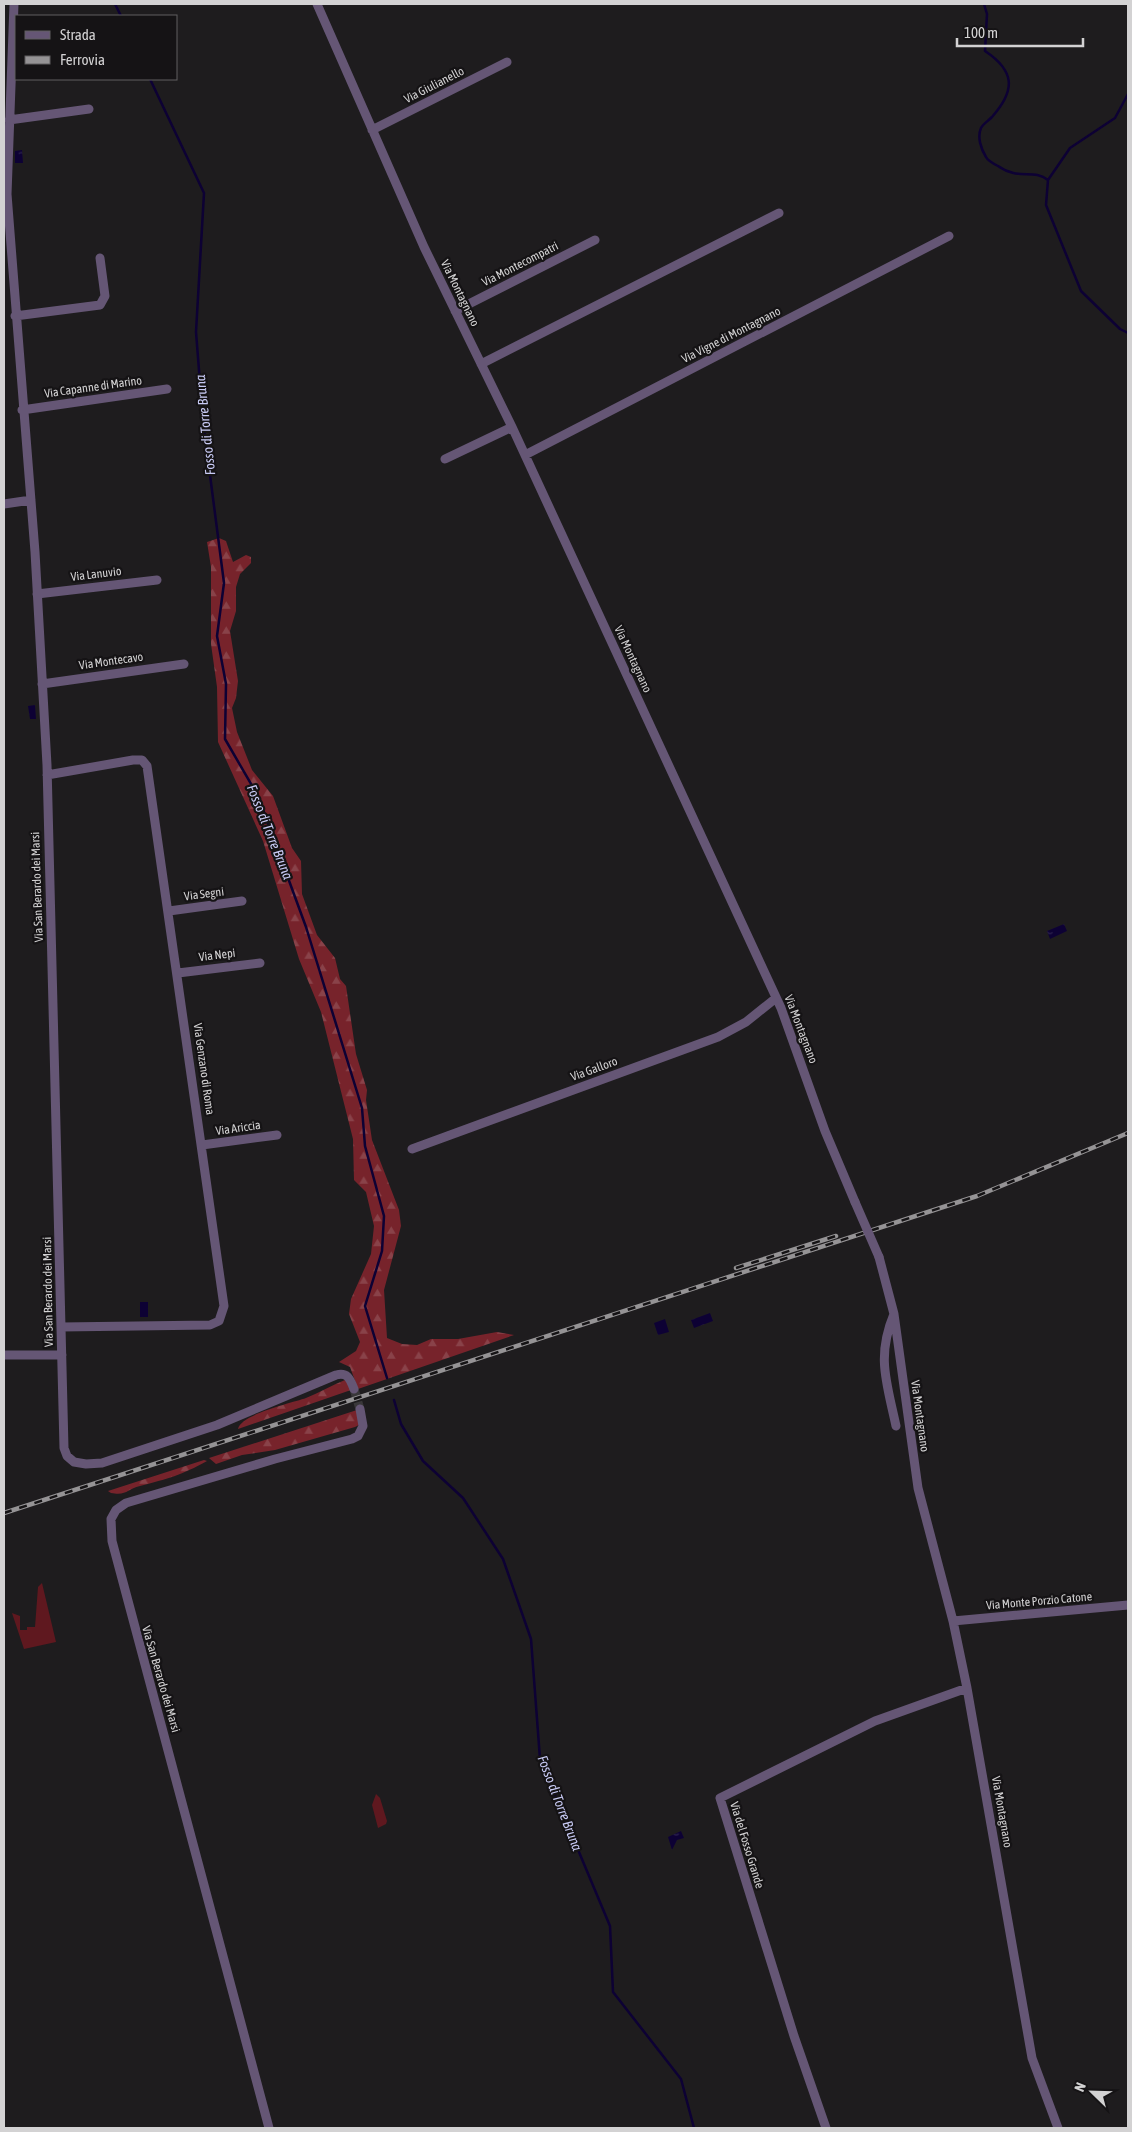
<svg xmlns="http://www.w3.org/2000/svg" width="1132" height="2132" viewBox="0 0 1132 2132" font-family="'Asap Condensed',sans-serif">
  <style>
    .grass { fill: #5f181f }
    .forest { fill: url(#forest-firs) }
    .water { fill: url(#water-ripples) }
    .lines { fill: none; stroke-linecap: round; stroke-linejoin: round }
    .stream { stroke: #0d0134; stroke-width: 2.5 }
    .minor-tunnel { stroke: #393739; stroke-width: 9; stroke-dasharray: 9 4.5; stroke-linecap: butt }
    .minor { stroke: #655675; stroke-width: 9 }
    .rail-casing { stroke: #959395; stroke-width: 4.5 }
    .rail { stroke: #151315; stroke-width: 2.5; stroke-dasharray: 8; stroke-linecap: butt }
    .minor-bridge { stroke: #655675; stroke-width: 9 }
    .labels { text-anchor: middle; stroke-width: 4.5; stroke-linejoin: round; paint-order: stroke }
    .street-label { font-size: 12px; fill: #d3d2d3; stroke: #151315 }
    .water-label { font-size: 14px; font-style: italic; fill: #c8caf4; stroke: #151315 }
  </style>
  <defs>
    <pattern id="forest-firs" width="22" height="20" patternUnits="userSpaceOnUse" patternTransform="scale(1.25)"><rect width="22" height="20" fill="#77232b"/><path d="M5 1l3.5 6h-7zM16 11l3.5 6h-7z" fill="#894249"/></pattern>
    <pattern id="water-ripples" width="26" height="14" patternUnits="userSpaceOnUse" patternTransform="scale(1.25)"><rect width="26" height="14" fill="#0d0134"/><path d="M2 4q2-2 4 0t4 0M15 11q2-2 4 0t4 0" fill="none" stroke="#2f2550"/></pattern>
  </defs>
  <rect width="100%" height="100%" fill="#1e1c1e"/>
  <!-- grass -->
  <path class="grass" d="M 42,1583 L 56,1642 L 24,1649 L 12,1613 L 20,1616 L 20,1630 L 27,1630 L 27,1627 L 35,1627 L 38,1587 Z
    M 376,1794 L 380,1798 L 387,1821 L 386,1824 L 378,1828 L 372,1805 Z"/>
  <!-- forest -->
  <path class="forest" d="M 219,538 L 226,541 L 233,562 L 246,555 L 251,557 L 251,563 L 240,574 L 236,587 L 236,611 L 230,631 L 238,681 L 236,698 L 232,708 L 237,732 L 252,770 L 273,796 L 292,848 L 301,861 L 302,894 L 317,935 L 335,958 L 340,979 L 346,986 L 356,1054 L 367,1090 L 366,1100 L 372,1140 L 399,1210 L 401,1226 L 384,1290 L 387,1338 L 402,1344 L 417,1345 L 431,1339 L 458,1339 L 497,1332 L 514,1335 L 358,1389 L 350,1367 L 339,1362 L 356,1351 L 360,1342 L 349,1314 L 351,1299 L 371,1254 L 374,1226 L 366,1192 L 354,1180 L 353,1139 L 321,1012 L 299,959 L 263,841 L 218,742 L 217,687 L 211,644 L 211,567 L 207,542 Z
    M 345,1380 L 347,1380 L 351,1390 L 238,1429 C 241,1414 292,1403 306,1398 C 319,1393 332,1385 345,1380 Z
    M 357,1410 L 359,1425 L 355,1427 L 275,1450 L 242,1455 L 216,1464 L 209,1458 Z
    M 204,1460 L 207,1461 C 182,1475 167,1479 140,1486 C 127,1489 127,1496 111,1493 L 108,1491 Z"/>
  <!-- water -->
  <path class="water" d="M 22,150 L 23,163 L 15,163 L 15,151 Z
    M 35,705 L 36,719 L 30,719 L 28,706 Z
    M 1064,924 L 1067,931 L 1050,939 L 1047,931 Z
    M 140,1302 L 148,1302 L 148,1317 L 140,1317 Z
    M 710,1313 L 713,1321 L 694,1328 L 691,1320 Z
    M 665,1319 L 669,1332 L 658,1335 L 654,1323 Z
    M 681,1831 L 684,1838 L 677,1840 L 672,1850 L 668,1837 Z"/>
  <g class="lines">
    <!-- stream -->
    <path class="stream" d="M 115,4 L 121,16
      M 984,4 L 987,14 L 985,51 C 1015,71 1016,90 992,117 C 988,121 983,124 981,128 C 977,137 981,149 986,157 C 988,161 994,164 998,166 C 1019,181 1033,168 1048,180
      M 150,79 L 204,193 L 196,332 L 203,421 L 224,583 L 217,636 L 226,684 L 225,739 L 258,796 L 306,927 L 362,1108 L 365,1146 L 384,1216 L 382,1251 L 365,1306 L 387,1378
      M 1128,94 L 1115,118 L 1070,148 L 1048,180 L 1046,205 L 1081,291 L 1120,329 L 1128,333
      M 394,1400 L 401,1424 L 423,1461 L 463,1498 L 503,1559 L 531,1639 L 540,1759 L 610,1926 L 613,1992 L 681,2079 L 694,2128"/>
    <!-- minor-tunnel -->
    <path class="minor-tunnel" d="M 354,1389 L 360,1409"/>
    <!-- minor -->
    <path class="minor" d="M 14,4 L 7,194 L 35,552 L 47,765 L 64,1448 L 67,1456 L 74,1462 L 86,1464 L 102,1463 L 217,1425 L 336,1375 C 348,1372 350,1379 354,1389
      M 317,4 L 424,247 L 512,427 L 781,1008 L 825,1131 L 855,1202
      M 9,120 L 89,109
      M 372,130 L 507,62
      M 455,311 L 595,240
      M 15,316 L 100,305 L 105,296 L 100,258
      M 481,364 L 779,213
      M 22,410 L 167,389
      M 525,455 L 949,236
      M 445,459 L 512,427
      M 4,504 L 31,500
      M 37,594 L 157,580
      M 42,684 L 184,664
      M 47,775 L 133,760 L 142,760 L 147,766 L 224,1306 L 219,1321 L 210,1325 L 61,1327
      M 169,911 L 242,901
      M 178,973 L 260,963
      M 202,1145 L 277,1135
      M 412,1149 L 718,1037 L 746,1022 L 776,998
      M 879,1257 L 894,1314 L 918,1488 L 953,1621 L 967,1688 L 1032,2058 L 1058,2128
      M 894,1314 C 876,1357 887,1383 896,1426
      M 4,1355 L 62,1355
      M 953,1621 L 1128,1605
      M 269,2128 L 112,1541 L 111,1519 L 116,1510 L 126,1503 L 275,1459 L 352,1439 L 358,1436 L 363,1426 L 360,1409
      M 826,2128 L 794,2036 L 720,1798 L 875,1721 L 967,1688"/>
    <!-- rail casing -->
    <g class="rail-casing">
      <path id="rail" d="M 736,1268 L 836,1236
        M 4,1513 L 977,1196 L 1128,1133"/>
    </g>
    <!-- rail -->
    <use href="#rail" class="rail"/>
    <!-- minor-bridge -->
    <path class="minor-bridge" d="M 855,1202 L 879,1257"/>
  </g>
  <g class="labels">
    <!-- street labels -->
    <g class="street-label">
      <text transform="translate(434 85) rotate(-27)" y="4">Via Giulianello</text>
      <text transform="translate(520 264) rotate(-27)" y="4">Via Montecompatri</text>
      <text transform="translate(460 293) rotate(64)" y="4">Via Montagnano</text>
      <text transform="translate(731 335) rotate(-27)" y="4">Via Vigne di Montagnano</text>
      <text transform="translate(93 387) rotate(-8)" y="4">Via Capanne di Marino</text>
      <text transform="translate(96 574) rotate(-7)" y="4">Via Lanuvio</text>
      <text transform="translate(633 659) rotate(65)" y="4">Via Montagnano</text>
      <text transform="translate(111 661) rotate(-8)" y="4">Via Montecavo</text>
      <text transform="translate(37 887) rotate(-92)" y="4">Via San Berardo dei Marsi</text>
      <text transform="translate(204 894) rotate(-7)" y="4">Via Segni</text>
      <text transform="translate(217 955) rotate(-7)" y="4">Via Nepi</text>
      <text transform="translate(801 1029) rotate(69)" y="4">Via Montagnano</text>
      <text transform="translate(204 1069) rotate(82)" y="4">Via Genzano di Roma</text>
      <text transform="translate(594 1069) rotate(-20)" y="4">Via Galloro</text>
      <text transform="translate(238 1128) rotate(-8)" y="4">Via Ariccia</text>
      <text transform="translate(48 1292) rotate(-91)" y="4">Via San Berardo dei Marsi</text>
      <text transform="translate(920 1416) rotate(82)" y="4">Via Montagnano</text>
      <text transform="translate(1039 1601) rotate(-5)" y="4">Via Monte Porzio Catone</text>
      <text transform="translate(161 1679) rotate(74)" y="4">Via San Berardo dei Marsi</text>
      <text transform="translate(1002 1812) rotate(80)" y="4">Via Montagnano</text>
      <text transform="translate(747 1845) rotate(73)" y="4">Via del Fosso Grande</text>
    </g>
    <!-- water labels -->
    <g class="water-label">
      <text transform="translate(205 425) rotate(-96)" y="5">Fosso di Torre Bruna</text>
      <text transform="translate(270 832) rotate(68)" y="5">Fosso di Torre Bruna</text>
      <text transform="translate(560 1803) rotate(69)" y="5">Fosso di Torre Bruna</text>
    </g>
  </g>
  <!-- border -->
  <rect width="1132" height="2132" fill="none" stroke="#d3d2d3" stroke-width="10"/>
  <!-- legend -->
  <rect x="15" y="15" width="162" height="65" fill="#151315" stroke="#615f61"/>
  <rect x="25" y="31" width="25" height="8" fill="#655675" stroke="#615f61"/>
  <text x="60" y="40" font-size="15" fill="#d3d2d3">Strada</text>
  <rect x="25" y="56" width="25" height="8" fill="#959395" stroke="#615f61"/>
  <text x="60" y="65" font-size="15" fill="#d3d2d3">Ferrovia</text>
  <!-- north arrow -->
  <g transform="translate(1092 2092) rotate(293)" stroke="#151315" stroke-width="4" paint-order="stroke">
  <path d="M0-4L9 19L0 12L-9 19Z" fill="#d3d2d3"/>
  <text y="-8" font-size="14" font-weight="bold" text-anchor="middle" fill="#d3d2d3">N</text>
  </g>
  <!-- scale -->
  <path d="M957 38v8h126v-8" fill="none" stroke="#d3d2d3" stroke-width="2.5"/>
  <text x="964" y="38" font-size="15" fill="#d3d2d3" stroke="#151315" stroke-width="4" paint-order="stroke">100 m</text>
</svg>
